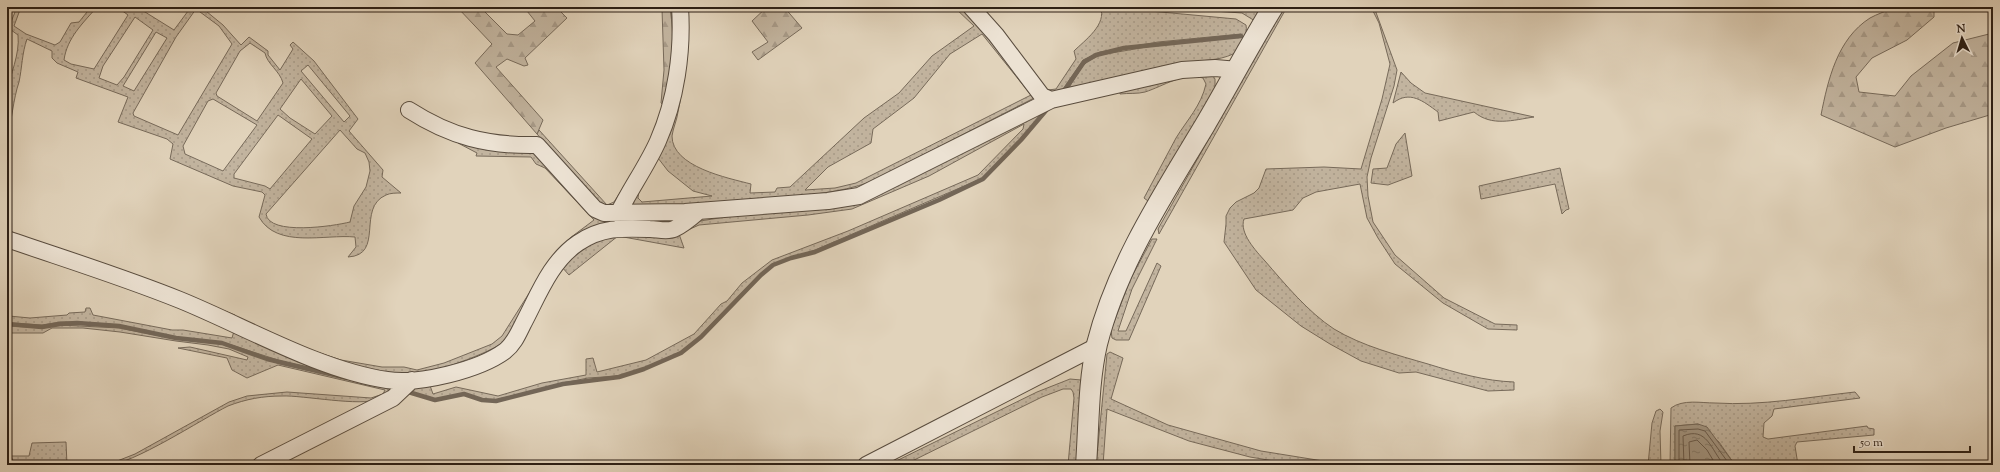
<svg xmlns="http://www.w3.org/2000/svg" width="2000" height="472" viewBox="0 0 2000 472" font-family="'Sorts Mill Goudy',serif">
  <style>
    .grass { fill: url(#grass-dots); stroke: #776a5a; fill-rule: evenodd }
    .forest { fill: url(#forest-firs); stroke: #776a5a }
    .water { fill: url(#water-ripples); stroke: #736657 }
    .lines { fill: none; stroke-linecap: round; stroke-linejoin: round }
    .shore { stroke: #685a4c; stroke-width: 1 }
    .stream { stroke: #736657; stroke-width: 4.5 }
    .minor-casing { stroke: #594c3e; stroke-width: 18 }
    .tertiary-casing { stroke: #594c3e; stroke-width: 22 }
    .minor { stroke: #ece2d3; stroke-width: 16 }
    .tertiary { stroke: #ece2d3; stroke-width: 20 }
  </style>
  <defs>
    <pattern id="grass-dots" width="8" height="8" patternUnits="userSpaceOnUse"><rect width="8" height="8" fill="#c2b49f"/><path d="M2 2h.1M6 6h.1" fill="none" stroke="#a79a88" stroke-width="1.8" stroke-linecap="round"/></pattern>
    <pattern id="forest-firs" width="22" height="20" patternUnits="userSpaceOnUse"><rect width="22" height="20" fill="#c2b49f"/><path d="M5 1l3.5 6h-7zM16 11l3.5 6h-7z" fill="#a79a88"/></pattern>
    <pattern id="water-ripples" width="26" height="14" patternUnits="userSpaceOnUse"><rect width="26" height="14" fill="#a39683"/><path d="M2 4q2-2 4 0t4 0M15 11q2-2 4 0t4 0" fill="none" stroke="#857a6a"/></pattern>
  </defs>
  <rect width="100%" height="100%" fill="#e1d3bb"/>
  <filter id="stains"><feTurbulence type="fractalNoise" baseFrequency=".005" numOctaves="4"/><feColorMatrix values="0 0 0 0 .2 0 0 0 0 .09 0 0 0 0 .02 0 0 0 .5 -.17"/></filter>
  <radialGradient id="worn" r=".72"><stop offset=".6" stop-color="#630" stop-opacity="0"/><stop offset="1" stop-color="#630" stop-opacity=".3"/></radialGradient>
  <!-- grass -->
  <path class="grass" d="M 17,7 L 21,7 L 14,26 L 26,34 L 55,45 L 60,42 L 71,23 L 79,22 L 91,7 L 97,7 C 83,23 67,38 64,60 L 71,64 L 94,69 L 128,15 L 117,7 L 137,7 L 174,30 L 191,7 L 201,7 L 223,25 L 241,45 L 249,37 L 268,51 L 268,55 L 280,70 L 293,49 L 290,45 L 293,42 L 314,61 L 358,119 L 349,131 L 383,170 L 382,177 L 401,193 C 396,193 390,193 386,195 C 356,208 385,255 348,257 L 356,247 L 355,237 C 325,234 277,249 259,217 L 265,195 L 262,192 L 233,186 L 170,159 L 173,144 L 167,139 L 118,122 L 128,97 L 76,78 L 78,72 L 57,63 L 52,58 L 52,51 L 27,39 C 22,53 22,68 19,82 C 13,100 12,120 7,139 C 7,124 5,107 7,93 C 10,74 20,55 18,35 L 7,27 L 7,20 L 11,22 ZM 196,9 L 219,26 L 232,44 L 178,135 L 134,116 L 133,113 L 176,37 ZM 135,17 L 153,30 L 124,77 L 117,85 L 99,78 L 103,66 ZM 156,32 L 167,38 L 134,91 L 123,86 ZM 250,43 L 265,53 C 267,64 280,71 283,83 L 257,121 L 217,96 L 216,93 L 240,51 ZM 308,65 L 350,116 L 344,122 L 301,71 ZM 301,79 L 332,116 L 315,134 L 290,118 L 280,109 ZM 213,99 L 257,125 L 223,171 L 185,154 L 183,146 L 208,101 ZM 278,115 L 312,139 L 270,189 L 265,186 L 234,178 L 234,174 ZM 340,130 L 357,149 L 365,153 L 369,162 L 370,171 L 366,187 L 354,206 L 350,222 C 334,226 269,236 266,214 Z
    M 670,7 L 679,7 L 667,117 L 615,212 L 598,204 L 537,134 L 539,130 L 607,205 L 614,202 L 647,151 L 665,106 L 673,28 Z
    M 954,7 L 967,7 L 1038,96 L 870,182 C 839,193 808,195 775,198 C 725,202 674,205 624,209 L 684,72 C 682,86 681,99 678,112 C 677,120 673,128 672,136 C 672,167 728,178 751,184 L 750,193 L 775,192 L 777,188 L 790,187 L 864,118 L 899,93 L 932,56 L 974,26 ZM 982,34 L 1031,95 L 856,183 L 835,188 L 805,190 L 828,167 L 871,143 L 873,129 L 914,98 L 950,54 ZM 658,158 L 668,171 L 693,191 L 712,196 L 642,202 L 638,198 L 639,190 Z
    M 1100,7 L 1128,7 L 1150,11 L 1236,19 L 1246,25 C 1248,34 1242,49 1233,54 C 1219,61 1200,60 1185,63 C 1140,73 1094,84 1049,95 L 1012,44 L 1044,86 L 1048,90 L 1056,89 L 1076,59 L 1074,51 C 1084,41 1108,24 1100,7 ZM 1241,34 L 1243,37 L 1158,45 L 1100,55 L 1088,61 L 1082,67 L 1068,89 L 1063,89 L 1083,60 L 1100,52 L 1158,42 Z
    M 1156,7 L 1225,7 L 1246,9 L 1247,7 L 1264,7 L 1255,21 L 1242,13 Z
    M 1283,7 L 1287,7 L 1159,234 L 1158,229 Z
    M 1371,7 L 1374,7 L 1397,70 L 1394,86 L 1371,158 L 1367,177 L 1368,196 L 1373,222 L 1395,255 L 1444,298 L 1495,324 L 1517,325 L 1517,330 L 1488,329 L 1443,303 L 1395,264 L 1378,238 L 1367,218 L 1360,184 L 1316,192 L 1303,198 L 1293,210 L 1244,219 C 1239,233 1256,251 1265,261 C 1285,284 1308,312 1334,329 C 1362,346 1397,355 1428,364 C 1457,373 1485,381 1514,382 L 1514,390 L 1488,391 L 1416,372 L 1399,373 L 1361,361 L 1330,344 L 1301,326 L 1256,290 L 1224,242 L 1226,224 L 1226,216 L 1230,208 L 1236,202 L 1254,193 L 1259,188 L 1266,169 L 1324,167 L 1361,169 L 1382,99 L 1390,64 L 1379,23 Z
    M 1401,72 L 1411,83 L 1425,93 L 1534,117 C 1513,120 1492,127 1474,112 L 1439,121 L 1438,112 C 1423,101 1410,90 1393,103 Z
    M 1211,73 L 1215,79 L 1215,89 L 1152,204 L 1144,198 C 1155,178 1165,158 1176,138 C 1187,120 1201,106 1206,84 L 1203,78 C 1183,72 1164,86 1145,92 C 1138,94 1128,93 1120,94 L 1119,88 L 1168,76 Z
    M 1051,104 L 1020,139 L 983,178 L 815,250 L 773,264 L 760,274 L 700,336 L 680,352 L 644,368 L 619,376 L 588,378 L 563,383 L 496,400 L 482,399 L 464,393 L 435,399 L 406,390 L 410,384 L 428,380 L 433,394 L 456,387 L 498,396 L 542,383 L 586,375 L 586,359 L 593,358 L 597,372 L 646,360 L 694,334 L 721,304 L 727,301 L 742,283 L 772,260 L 848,231 L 978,175 L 1023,129 L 1024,124 L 929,176 L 852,209 L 808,215 L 699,225 L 679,234 L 684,248 L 618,236 L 569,275 L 561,266 L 570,256 L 581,247 L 605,235 L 615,232 L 665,233 L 678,231 L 700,221 L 770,210 L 836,206 L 870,197 L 897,185 Z
    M 1405,133 L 1412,176 L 1388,185 L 1371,183 L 1373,169 L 1387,168 L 1396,144 Z
    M 461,141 L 481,148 L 539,153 L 593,210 C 616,227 659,218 687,217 L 682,222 L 672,225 L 607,226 C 569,230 542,281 523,312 C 517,322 512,336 502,343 C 484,356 419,378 397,377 C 377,376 356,368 337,362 C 322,357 306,352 291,347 C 261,335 232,320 202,308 C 138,281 73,258 7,236 L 7,232 L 140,278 L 235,315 L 238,320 L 290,343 L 341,360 L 382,367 L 404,367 L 417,370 L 444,363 L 492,344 L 502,336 L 533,287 L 557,255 L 570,238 L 594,220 L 545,168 L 536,164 L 531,157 L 476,156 L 477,153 L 458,143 Z
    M 1560,168 L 1569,209 L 1566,210 L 1562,214 L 1555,184 L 1481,199 L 1479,186 Z
    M 1152,239 L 1157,239 L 1132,289 L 1118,331 L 1126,331 L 1157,263 L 1161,266 L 1129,340 L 1116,340 L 1112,338 L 1111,330 L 1130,280 Z
    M 7,244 L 131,286 L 207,316 L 292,355 L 390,384 L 388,386 L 281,361 L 222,342 L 176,337 L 119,325 L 78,322 L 60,322 L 42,325 L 11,323 L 9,316 L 30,318 L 67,315 L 69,313 L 85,312 L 86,308 L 90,308 L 93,315 L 172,330 L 183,330 L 232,338 L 234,331 C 161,296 84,271 7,246 Z
    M 60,325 L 119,328 L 176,339 L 222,344 L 280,364 L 388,388 L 388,392 C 385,395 381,398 378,399 C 362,407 302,395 282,396 C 263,396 246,399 228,406 C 202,419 132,465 107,465 L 135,454 L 229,402 L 247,396 L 287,392 L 371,398 L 383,394 L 385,390 L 278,365 L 247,378 L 232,370 L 227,358 L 178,348 L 190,347 L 247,360 L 248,357 L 229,349 L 208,345 L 176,341 L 120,332 L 83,328 L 52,328 L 43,333 L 11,333 L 11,326 L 42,328 Z
    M 1110,352 L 1123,358 L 1111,399 L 1168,425 L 1261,451 L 1348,465 L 1298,465 L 1250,457 L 1189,441 L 1107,409 L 1103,465 L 1096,465 L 1107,354 Z
    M 1070,379 L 1081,380 L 1084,387 L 1080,465 L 1068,465 L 1074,398 L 1073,392 L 1071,389 L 1063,389 L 1042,397 L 904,465 L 888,465 L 1037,392 Z
    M 1855,392 L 1860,398 L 1774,409 L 1772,416 L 1764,423 L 1763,437 L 1768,439 L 1867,426 L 1868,428 L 1874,429 L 1874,435 L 1797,442 L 1795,446 L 1798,465 L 1735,465 L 1719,442 L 1698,424 L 1675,426 L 1675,465 L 1670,465 L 1671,408 C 1683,399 1701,403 1715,403 C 1762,406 1809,397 1855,392 Z
    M 1660,409 L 1663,412 L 1660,431 L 1661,465 L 1648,465 L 1652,423 L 1656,411 Z
    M 66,442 L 67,465 L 15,465 L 11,456 L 29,456 L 32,443 Z"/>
  <!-- forest -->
  <path class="forest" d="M 457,7 L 480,7 L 507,34 L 518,35 L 535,21 L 527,11 L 528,7 L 556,7 L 567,18 L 525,58 L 528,65 L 524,66 L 507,59 L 496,67 L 543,120 L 537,134 L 475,63 L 492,44 Z
    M 670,7 C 675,41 672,73 665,106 L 661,103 L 664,70 L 662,9 Z
    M 767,7 L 784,7 L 802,28 L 758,60 L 752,52 L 768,42 L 752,21 Z
    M 1895,7 L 1934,7 L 1934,17 L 1907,40 L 1872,58 L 1856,77 L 1859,92 L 1895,96 L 1911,76 L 1953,43 L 1993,33 L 1993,114 L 1946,128 L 1895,147 L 1821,115 C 1828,80 1837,39 1870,18 C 1877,14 1887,11 1895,7 Z"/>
  <!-- water -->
  <path class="water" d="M 1698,424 L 1707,427 L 1735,465 L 1675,465 L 1675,426 Z"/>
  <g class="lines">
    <!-- shore -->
    <path class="shore" d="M 1679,465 L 1679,430 L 1698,429 L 1705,431 L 1730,465
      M 1684,465 L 1683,436 C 1707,426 1711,450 1724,465
      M 1690,465 L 1689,442 L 1697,440 L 1707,450 L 1716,465"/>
    <!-- stream -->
    <path class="stream" d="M 1064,91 L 1084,62 L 1096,55 L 1124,48 L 1241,36
      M 7,324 L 42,327 L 60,324 L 77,323 L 119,326 L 176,338 L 222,343 L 267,359 L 347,378
      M 405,391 L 435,400 L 464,394 L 482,400 L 496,401 L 563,384 L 619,377 L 644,369 L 681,353 L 701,337 L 761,275 L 773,265 L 791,258 L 815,252 L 939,200 L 983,179 L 1021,140 L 1049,107"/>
    <!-- minor casing -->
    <g class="minor-casing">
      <path id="minor" d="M 971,7 L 996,35 L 1042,96 L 1051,100
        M 409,110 C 451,137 488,146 537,145 L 595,209 L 604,213 L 685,212 L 828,201 L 859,196 L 1051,100 L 1182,70 L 1215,68 L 1238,70
        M 618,214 C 630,189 647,166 658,141 C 676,100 683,52 680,7
        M 7,239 C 65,259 123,277 180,300 C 244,326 319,370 387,380 C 419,385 479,370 505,351 C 514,344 518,334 523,324 C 538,296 550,262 578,243 C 602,227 622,228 650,229 C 657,229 667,232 674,229 C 683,225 691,218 699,211
        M 261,465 L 393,398 L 412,380
        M 866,465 L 1097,346"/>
    </g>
    <!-- tertiary casing -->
    <g class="tertiary-casing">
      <path id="tertiary" d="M 1086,465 C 1089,425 1088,383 1097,344 C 1117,265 1163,195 1205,125 C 1228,86 1249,46 1273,7"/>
    </g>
    <!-- minor -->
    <use href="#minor" class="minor"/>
    <!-- tertiary -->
    <use href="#tertiary" class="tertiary"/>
  </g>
  <!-- margin -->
  <rect width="2000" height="472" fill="none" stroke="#e1d3bb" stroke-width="24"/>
  <rect x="8" y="8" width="1984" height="456" fill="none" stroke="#2c1f15" stroke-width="2"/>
  <rect x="12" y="12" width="1976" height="448" fill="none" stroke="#2c1f15"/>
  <!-- north arrow -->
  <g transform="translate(1962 38) rotate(355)" stroke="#ece2d3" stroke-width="3" paint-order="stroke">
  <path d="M0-3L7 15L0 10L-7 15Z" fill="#2c1f15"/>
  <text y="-6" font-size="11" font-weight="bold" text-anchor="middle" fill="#2c1f15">N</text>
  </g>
  <!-- scale -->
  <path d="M1854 446v6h116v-6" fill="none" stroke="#2c1f15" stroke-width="2"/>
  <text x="1860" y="446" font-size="12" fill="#2c1f15" stroke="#ece2d3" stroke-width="3" paint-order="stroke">50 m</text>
  <rect width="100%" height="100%" filter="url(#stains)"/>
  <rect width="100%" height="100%" fill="url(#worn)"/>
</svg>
